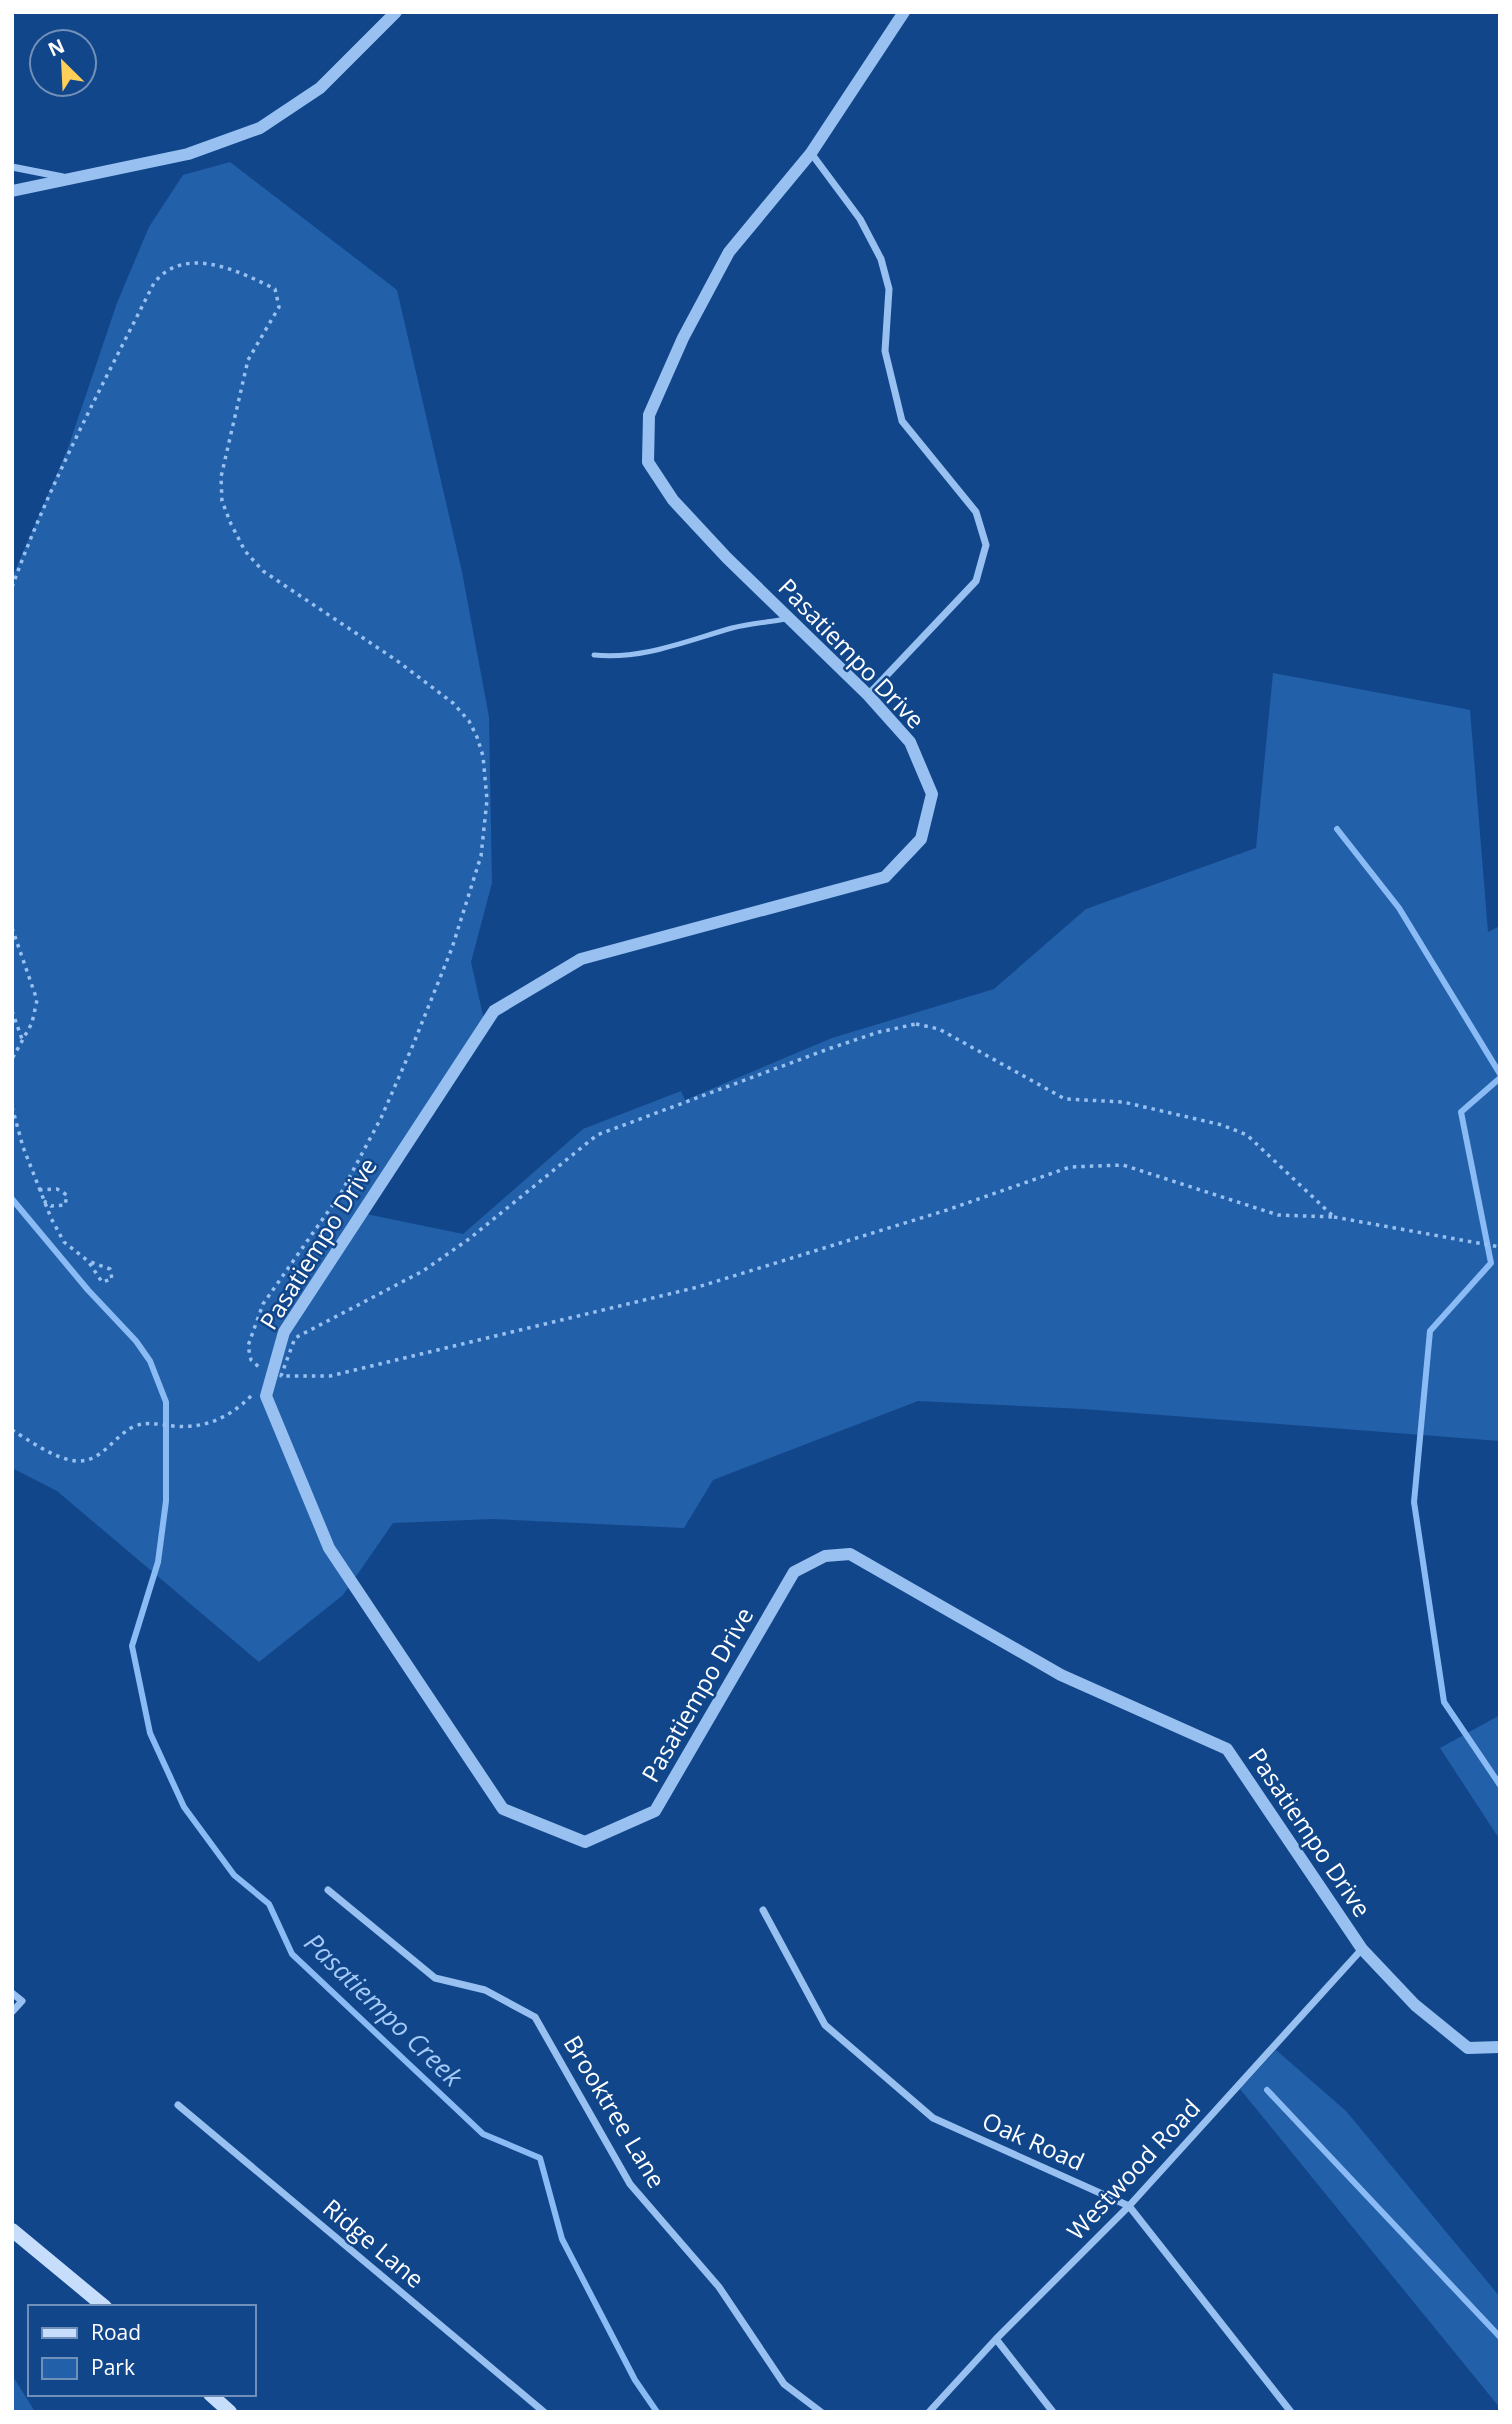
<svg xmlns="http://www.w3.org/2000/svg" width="1512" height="2424" viewBox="0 0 1512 2424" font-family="'Open Sans',sans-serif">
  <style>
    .green { fill: #2360aa }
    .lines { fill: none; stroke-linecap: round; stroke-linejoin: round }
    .stream { stroke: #8abbf4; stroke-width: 6 }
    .path { stroke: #98c0f1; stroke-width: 3.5; stroke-dasharray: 3.5 5; stroke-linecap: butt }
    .service { stroke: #98c0f1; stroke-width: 5 }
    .minor { stroke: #98c0f1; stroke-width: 7 }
    .tertiary { stroke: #98c0f1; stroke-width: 12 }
    .secondary { stroke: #c7ddfc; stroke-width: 14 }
    .labels { text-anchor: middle; stroke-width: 5; stroke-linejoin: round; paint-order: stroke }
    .street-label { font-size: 24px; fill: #fff; stroke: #12468a }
    .water-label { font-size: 26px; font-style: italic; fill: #a4caf8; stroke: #12468a }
  </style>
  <rect width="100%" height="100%" fill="#12468a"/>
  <!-- green -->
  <path class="green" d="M 230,162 L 397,290 L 462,572 L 489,717 L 492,883 L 471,962 L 487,1033 L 469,1053 L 366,1214 L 463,1234 L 583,1129 L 681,1091 L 685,1100 L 832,1038 L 994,989 L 1086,909 L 1256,848 L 1273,673 L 1455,707 L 1470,710 L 1488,932 L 1500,926 L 1500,1441 L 1083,1409 L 918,1401 L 713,1480 L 684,1528 L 493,1519 L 393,1523 L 343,1595 L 259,1662 L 57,1491 L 12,1468 L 12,578 L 68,448 L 117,303 L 149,227 L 183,175 Z
    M 1500,1715 L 1500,1840 L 1440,1748 Z
    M 1276,2050 L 1346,2111 L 1500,2297 L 1500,2408 L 1240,2089 Z
    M 12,2375 L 34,2410 L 33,2412 L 12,2412 Z"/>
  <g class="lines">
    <!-- stream -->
    <path class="stream" d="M 1337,829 L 1399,908 L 1500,1074
      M 1500,1078 L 1461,1112 L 1491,1263 L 1430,1331 L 1414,1502 L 1444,1702 L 1500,1785
      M 12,1199 L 88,1290 L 136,1341 L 150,1361 L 166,1402 L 166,1501 L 158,1562 L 132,1646 L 150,1733 L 184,1807 L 234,1875 L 269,1904 L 292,1954 L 483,2134 L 540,2158 L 562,2239 L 635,2380 L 657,2412
      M 1267,2090 L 1500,2337"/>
    <!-- path -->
    <path class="path" d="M 12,587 C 50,482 104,382 154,283 C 185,244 239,271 275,289 L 279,307 L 248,360 L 221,477 L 222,501 L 231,524 L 245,551 L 263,571 L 396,660 L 453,703 L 469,721 L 477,737 L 483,756 L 487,800 L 481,856 L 452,948 L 413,1045 L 381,1118 L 341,1193 L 263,1304 L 248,1346 L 251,1360 L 260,1368
      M 12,928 L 37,1000 L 32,1023 L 12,1059
      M 12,1011 L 22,1039
      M 916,1024 L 939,1029 L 1065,1099 L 1123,1102 L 1222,1125 L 1247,1135 L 1334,1217 L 1278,1215 L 1123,1165 L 1070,1167 L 947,1210 L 698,1287 L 330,1376 L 281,1376 L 295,1338 L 423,1271 L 469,1239 L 597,1135 L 831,1048 L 879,1032 Z
      M 12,1107 L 23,1147 L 51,1218 L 64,1242 L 88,1261 L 102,1282 L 112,1279 L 110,1269 L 88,1261
      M 39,1190 L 57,1189 L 67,1195 L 65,1205 L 51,1206 L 44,1201
      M 1334,1217 L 1500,1247
      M 12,1430 C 30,1441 55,1459 76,1461 C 102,1463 114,1435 135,1426 C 149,1421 159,1425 173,1426 C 204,1429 229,1418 251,1396"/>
    <!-- service -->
    <path class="service" d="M 594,655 C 642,660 686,641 732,628 C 749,624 768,622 786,619"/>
    <!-- minor -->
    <path class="minor" d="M 811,153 L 860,219 L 881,259 L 889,289 L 885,351 L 902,421 L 976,512 L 986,545 L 976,581 L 868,695
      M 12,167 L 63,177
      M 328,1890 L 435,1978 L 485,1990 L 535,2017 L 630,2184 L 719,2287 L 784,2384 L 821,2412
      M 763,1910 L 825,2025 L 933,2118 L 1129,2206 L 1291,2412
      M 12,1993 L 22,2001 L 12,2012
      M 178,2105 L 544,2412
      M 996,2339 L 1053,2412
      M 929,2412 L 996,2339 L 1129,2206 L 1362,1949"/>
    <!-- tertiary -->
    <path class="tertiary" d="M 904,12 L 811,153 L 729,252 L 683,338 L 649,415 L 648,462 L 673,500 L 727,558 L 868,695 L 910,742 L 932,794 L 921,839 L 885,877 L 581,959 L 494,1011 L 284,1332 L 266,1396 L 329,1548 L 503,1809 L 585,1842 L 655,1811 L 794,1572 L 825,1556 L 850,1554 L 1061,1675 L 1227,1749 L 1362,1949 L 1415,2005 L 1468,2048 L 1500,2047
      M 12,191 L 188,154 L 260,128 L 320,88 L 396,12"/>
    <!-- secondary -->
    <path class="secondary" d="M 12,2230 L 105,2307
      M 210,2394 L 230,2412"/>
  </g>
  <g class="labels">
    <!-- street labels -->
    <g class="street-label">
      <text transform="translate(851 654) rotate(46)" y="8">Pasatiempo Drive</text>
      <text transform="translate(319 1244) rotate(-58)" y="8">Pasatiempo Drive</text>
      <text transform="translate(698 1695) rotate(-60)" y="8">Pasatiempo Drive</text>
      <text transform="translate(1309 1833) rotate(56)" y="8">Pasatiempo Drive</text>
      <text transform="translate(614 2112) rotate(59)" y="8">Brooktree Lane</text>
      <text transform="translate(1033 2142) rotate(24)" y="8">Oak Road</text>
      <text transform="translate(1134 2170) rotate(-47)" y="8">Westwood Road</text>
      <text transform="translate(373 2244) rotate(40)" y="8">Ridge Lane</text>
    </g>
    <!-- water labels -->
    <g class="water-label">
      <text transform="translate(383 2010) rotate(44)" y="9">Pasatiempo Creek</text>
    </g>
  </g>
  <!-- border -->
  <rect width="1512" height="2424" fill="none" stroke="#ffffff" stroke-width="28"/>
  <!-- legend -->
  <rect x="28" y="2305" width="228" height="91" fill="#12468a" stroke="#7190b9" stroke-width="2"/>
  <rect x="42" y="2328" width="35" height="10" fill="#c7ddfc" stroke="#7190b9" stroke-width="2"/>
  <text x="91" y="2340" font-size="21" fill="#ffffff">Road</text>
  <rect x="42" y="2358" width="35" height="21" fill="#2360aa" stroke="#7190b9" stroke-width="2"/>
  <text x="91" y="2375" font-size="21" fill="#ffffff">Park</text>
  <!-- north arrow -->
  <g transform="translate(63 63) rotate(336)"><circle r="33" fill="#12468a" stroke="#7190b9" stroke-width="2"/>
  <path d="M0-5L12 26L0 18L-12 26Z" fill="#ffcf58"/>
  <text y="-10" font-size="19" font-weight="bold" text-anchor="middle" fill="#ffffff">N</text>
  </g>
</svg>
